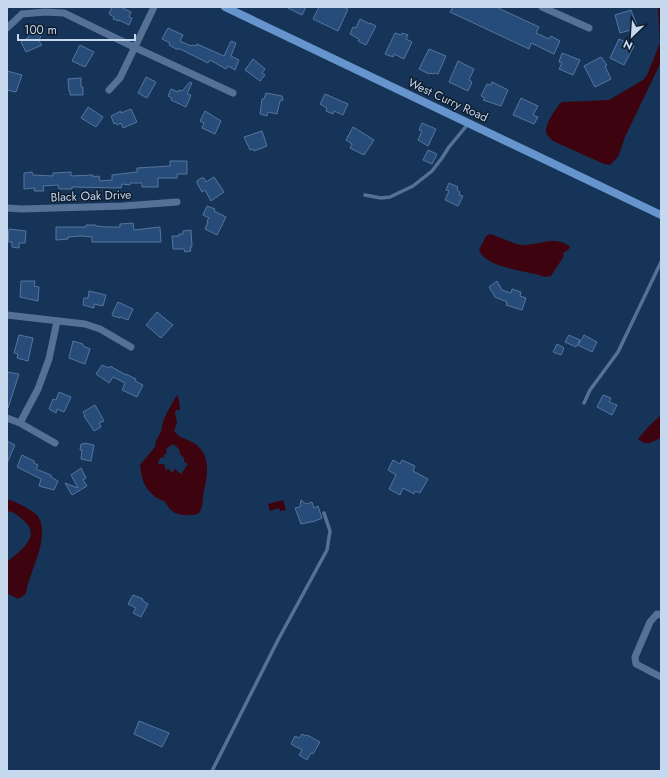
<svg xmlns="http://www.w3.org/2000/svg" width="668" height="778" viewBox="0 0 668 778" font-family="Jost,sans-serif">
  <style>
    .water { fill: #3d0410; fill-rule: evenodd }
    .building { fill: #284c79; stroke: #55759e }
    .lines { fill: none; stroke-linecap: round; stroke-linejoin: round }
    .lane { stroke: #557296; stroke-width: 3.5 }
    .street { stroke: #557296; stroke-width: 7 }
    .secondary { stroke: #6694cd; stroke-width: 8 }
    .labels { text-anchor: middle; stroke-width: 3; stroke-linejoin: round; paint-order: stroke }
    .street-label { font-size: 12px; fill: #c6d8ee; stroke: #0f1c2c }
  </style>
  <rect width="100%" height="100%" fill="#163458"/>
  <!-- water -->
  <path class="water" d="M 658,7 L 661,7 L 661,62 L 625,137 L 618,157 L 610,165 L 604,164 L 553,141 C 550,138 546,135 546,131 C 546,123 556,107 562,102 L 609,100 L 643,80 L 647,75 L 660,43 Z
    M 490,234 C 498,236 516,245 523,245 C 540,245 556,235 570,247 L 568,250 L 563,253 L 564,256 L 551,276 L 545,277 C 526,270 487,269 479,250 L 486,236 Z
    M 177,395 L 179,400 L 180,410 L 176,410 L 175,413 L 177,422 L 174,431 C 180,439 186,438 194,443 C 211,454 208,474 204,491 C 202,500 204,507 198,514 C 190,516 177,516 171,510 C 168,508 168,505 165,502 C 164,501 159,499 157,498 C 144,488 142,481 140,465 L 155,447 L 156,441 L 162,429 C 161,421 172,404 177,395 ZM 173,444 L 179,449 L 180,454 L 184,458 L 184,462 L 188,464 L 181,474 L 175,469 L 172,473 L 168,468 L 166,471 L 164,464 L 158,464 L 160,458 L 164,457 L 164,455 L 167,453 L 166,449 Z
    M 661,415 L 661,438 C 650,442 648,447 638,439 L 648,427 Z
    M 7,499 C 14,501 36,511 39,518 C 50,539 29,572 26,593 L 23,596 L 18,599 L 7,593 L 7,562 C 19,552 43,536 23,520 C 17,515 15,512 7,511 Z
    M 283,500 L 286,510 L 280,511 L 279,508 L 270,511 L 268,504 Z"/>
  <!-- building -->
  <path class="building" d="M 112,7 L 121,7 L 131,12 L 129,17 L 132,18 L 129,25 L 119,20 L 119,21 L 113,19 L 114,17 L 109,14 Z
    M 286,7 L 306,7 L 302,15 Z
    M 319,7 L 343,7 L 348,9 L 338,31 L 313,19 Z
    M 453,7 L 496,7 L 539,27 L 536,33 L 549,39 L 551,36 L 560,41 L 554,54 L 531,43 L 529,49 L 450,12 Z
    M 631,10 L 638,28 L 620,33 L 615,15 Z
    M 360,19 L 370,24 L 370,23 L 376,26 L 366,45 L 358,41 L 359,39 L 350,34 L 353,27 L 356,28 Z
    M 168,28 L 183,35 L 180,41 L 191,46 L 192,45 L 196,46 L 197,44 L 224,56 L 231,41 L 236,43 L 231,56 L 239,60 L 235,70 L 228,66 L 226,69 L 210,60 L 208,63 L 180,49 L 176,49 L 169,45 L 170,43 L 162,39 Z
    M 34,31 L 37,31 L 41,37 L 38,40 L 42,45 L 26,52 L 21,42 L 29,37 L 27,35 Z
    M 395,33 L 401,35 L 402,33 L 408,35 L 406,39 L 412,42 L 404,59 L 394,54 L 393,57 L 385,54 Z
    M 619,39 L 634,46 L 624,65 L 610,58 Z
    M 80,45 L 94,52 L 85,67 L 72,61 Z
    M 429,49 L 446,56 L 438,74 L 434,73 L 433,74 L 430,73 L 429,74 L 419,69 Z
    M 562,53 L 580,60 L 573,75 L 559,69 L 562,63 L 559,62 Z
    M 601,57 L 607,65 L 605,66 L 611,79 L 595,87 L 584,66 Z
    M 253,59 L 265,69 L 262,73 L 265,75 L 260,81 L 245,70 Z
    M 458,61 L 474,69 L 469,80 L 472,82 L 468,91 L 449,82 Z
    M 7,71 L 22,75 L 16,92 L 7,90 Z
    M 146,77 L 156,82 L 147,98 L 138,93 Z
    M 81,78 L 81,87 L 83,87 L 83,95 L 70,95 L 70,91 L 69,91 L 68,79 Z
    M 190,82 L 192,83 L 187,94 L 191,95 L 186,107 L 171,100 L 172,98 L 168,96 L 171,89 L 178,92 L 179,90 L 182,91 Z
    M 492,82 L 508,90 L 501,106 L 483,100 L 485,98 L 481,96 L 487,84 L 491,85 Z
    M 266,93 L 282,96 L 283,100 L 280,101 L 277,114 L 268,112 L 267,116 L 260,114 L 262,99 L 264,99 Z
    M 325,94 L 348,104 L 343,115 L 334,111 L 333,114 L 326,111 L 327,108 L 320,104 Z
    M 521,98 L 538,106 L 533,115 L 538,117 L 534,124 L 513,115 Z
    M 88,107 L 103,117 L 96,127 L 81,118 Z
    M 131,109 L 137,122 L 123,128 L 121,123 L 117,125 L 116,123 L 114,124 L 111,116 L 121,111 L 121,113 Z
    M 205,111 L 221,121 L 215,134 L 202,128 L 204,123 L 200,121 Z
    M 422,123 L 436,129 L 428,146 L 418,140 L 422,131 L 419,130 Z
    M 353,127 L 374,140 L 364,155 L 350,148 L 352,144 L 346,140 Z
    M 262,131 L 267,146 L 254,151 L 253,149 L 250,150 L 244,137 Z
    M 428,150 L 437,154 L 432,164 L 423,160 Z
    M 170,161 L 187,161 L 187,174 L 177,174 L 177,178 L 158,178 L 158,187 L 142,187 L 142,183 L 130,183 L 130,185 L 122,184 L 121,188 L 72,187 L 72,189 L 59,189 L 58,185 L 43,186 L 44,191 L 34,191 L 35,188 L 24,189 L 24,173 L 32,172 L 33,175 L 53,176 L 53,173 L 71,172 L 71,176 L 93,175 L 93,177 L 99,176 L 100,181 L 112,180 L 112,175 L 137,172 L 137,168 L 170,166 Z
    M 214,177 L 224,192 L 211,201 L 205,190 L 202,192 L 197,183 L 197,181 L 201,178 L 204,178 L 206,182 Z
    M 449,183 L 458,187 L 457,190 L 460,192 L 459,195 L 463,196 L 458,206 L 445,200 L 449,191 L 446,190 Z
    M 207,206 L 215,209 L 214,211 L 226,217 L 217,235 L 205,229 L 208,222 L 207,221 L 209,218 L 203,215 Z
    M 133,223 L 134,230 L 160,227 L 161,242 L 92,242 L 92,237 L 81,236 L 68,237 L 68,239 L 56,240 L 56,227 L 86,227 L 86,225 L 96,225 L 96,226 L 107,227 L 120,227 L 120,224 Z
    M 9,229 L 26,231 L 25,243 L 19,243 L 19,248 L 12,247 L 12,242 L 8,242 Z
    M 191,230 L 192,247 L 190,247 L 191,251 L 185,252 L 184,249 L 173,249 L 172,236 L 179,236 L 179,234 L 183,234 L 183,231 Z
    M 21,281 L 35,281 L 34,286 L 39,287 L 38,301 L 20,297 Z
    M 497,281 L 502,290 L 511,293 L 512,289 L 521,292 L 520,296 L 526,298 L 522,310 L 506,305 L 507,302 L 495,297 L 489,287 Z
    M 89,291 L 106,295 L 103,306 L 94,304 L 94,308 L 83,305 L 84,298 L 88,298 Z
    M 118,302 L 133,309 L 128,320 L 120,317 L 120,318 L 113,316 L 112,314 Z
    M 157,312 L 173,325 L 161,338 L 146,325 Z
    M 19,335 L 33,338 L 28,361 L 17,358 L 18,354 L 14,353 Z
    M 569,335 L 580,340 L 576,347 L 565,342 Z
    M 584,335 L 597,342 L 592,352 L 578,345 Z
    M 73,341 L 83,344 L 83,346 L 90,349 L 85,364 L 69,358 Z
    M 557,344 L 564,348 L 561,355 L 553,352 Z
    M 102,365 L 109,368 L 110,366 L 126,375 L 126,374 L 136,379 L 135,381 L 143,385 L 137,397 L 122,390 L 125,383 L 113,377 L 109,383 L 96,374 Z
    M 7,372 L 19,374 L 8,408 L 7,408 Z
    M 59,392 L 71,397 L 64,412 L 57,409 L 56,413 L 49,409 L 53,399 L 56,400 Z
    M 603,395 L 611,398 L 609,402 L 617,405 L 612,415 L 597,407 Z
    M 95,405 L 104,421 L 99,423 L 101,427 L 94,431 L 84,416 L 85,415 L 83,412 Z
    M 7,441 L 15,445 L 7,463 Z
    M 84,443 L 94,445 L 91,461 L 81,459 L 82,450 L 80,450 L 81,444 L 84,444 Z
    M 22,455 L 34,461 L 34,463 L 38,465 L 36,469 L 51,475 L 51,477 L 58,481 L 54,490 L 39,486 L 41,479 L 17,467 Z
    M 393,460 L 400,464 L 402,460 L 415,466 L 413,471 L 428,479 L 420,493 L 415,491 L 414,494 L 403,488 L 400,495 L 389,489 L 396,475 L 388,470 Z
    M 81,468 L 86,478 L 83,480 L 87,486 L 72,495 L 65,483 L 78,488 L 71,475 Z
    M 301,500 L 306,504 L 312,502 L 314,508 L 318,506 L 322,518 L 315,521 L 301,524 L 295,508 L 300,507 Z
    M 133,595 L 143,599 L 142,600 L 148,604 L 141,617 L 133,613 L 136,608 L 128,604 Z
    M 139,721 L 169,733 L 162,747 L 134,734 Z
    M 302,734 L 306,736 L 307,735 L 320,742 L 313,754 L 311,753 L 307,760 L 299,755 L 302,750 L 291,744 L 295,736 L 299,738 Z"/>
  <g class="lines">
    <!-- lane -->
    <path class="lane" d="M 365,195 L 381,198 L 390,197 L 413,186 L 432,171 L 442,158 L 449,147 L 468,124
      M 584,403 L 590,390 L 618,352 L 661,262
      M 212,771 L 278,640 L 327,550 L 330,531 L 324,513"/>
    <!-- street -->
    <path class="street" d="M 542,7 L 589,28
      M 22,14 L 45,12 L 64,13 L 136,48 L 233,93
      M 7,28 L 22,14
      M 109,90 L 120,78 L 154,7
      M 7,208 L 22,209 L 123,206 L 177,202
      M 7,315 L 85,324 L 100,329 L 131,347
      M 7,418 L 20,423 L 55,443
      M 20,423 L 38,389 L 49,359 L 57,321
      M 661,615 L 657,614 L 650,622 L 635,657 L 636,664 L 661,677"/>
    <!-- secondary -->
    <path class="secondary" d="M 225,7 L 661,215"/>
  </g>
  <g class="labels">
    <!-- street labels -->
    <g class="street-label">
      <text transform="translate(448 100) rotate(25)" y="4">West Curry Road</text>
      <text transform="translate(91 196) rotate(-2)" y="4">Black Oak Drive</text>
    </g>
  </g>
  <!-- border -->
  <rect width="668" height="778" fill="none" stroke="#c6d8ee" stroke-width="16"/>
  <!-- north arrow -->
  <g transform="translate(632 36) rotate(205)" stroke="#0f1c2c" stroke-width="3" paint-order="stroke">
  <path d="M0-3L7 15L0 10L-7 15Z" fill="#c6d8ee"/>
  <text y="-6" font-size="11" font-weight="bold" text-anchor="middle" fill="#c6d8ee">N</text>
  </g>
  <!-- scale -->
  <path d="M18 34v6h117v-6" fill="none" stroke="#c6d8ee" stroke-width="2"/>
  <text x="24" y="34" font-size="12" fill="#c6d8ee" stroke="#0f1c2c" stroke-width="3" paint-order="stroke">100 m</text>
</svg>
